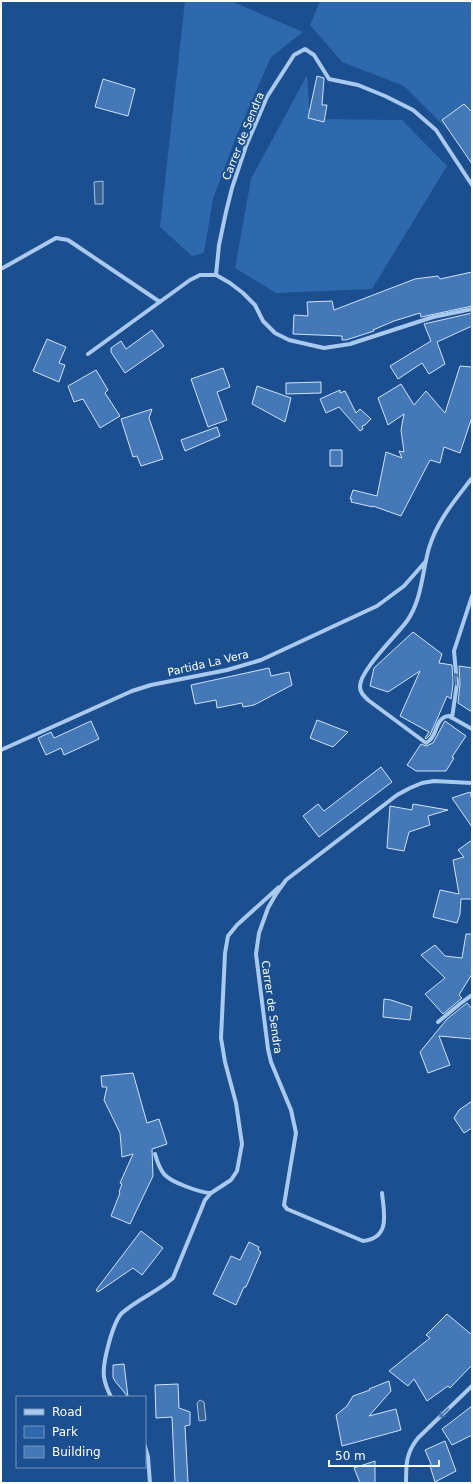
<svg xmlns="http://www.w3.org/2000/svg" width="473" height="1484" viewBox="0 0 473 1484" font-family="'DejaVu Sans',sans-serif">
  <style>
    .green { fill: #2e69ad }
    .water { fill: #3c6290; stroke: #9cc4f0 }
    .building { fill: #4478b7; stroke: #cfe3fa }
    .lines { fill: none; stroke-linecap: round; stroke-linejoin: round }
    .minor { stroke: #a9c9ee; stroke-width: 4 }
    .oneway { stroke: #4674ac }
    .labels { text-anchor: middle; stroke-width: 4; stroke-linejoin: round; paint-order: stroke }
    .street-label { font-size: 11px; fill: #fff; stroke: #1b4f8f }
  </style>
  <rect width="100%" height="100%" fill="#1b4f8f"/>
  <!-- green -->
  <path class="green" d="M 185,1 L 231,1 L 303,32 L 271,57 L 236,137 L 213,199 L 204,253 L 192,256 L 160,227 Z
    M 320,1 L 472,1 L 472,131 L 463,145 L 404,86 L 342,62 L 310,25 Z
    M 307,75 L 310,119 L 402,120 L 447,166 L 372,289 L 276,293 L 235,268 L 251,179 Z"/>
  <!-- water -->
  <path class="water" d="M 103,181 L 103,204 L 95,204 L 94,182 Z
    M 200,1400 L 204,1402 L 206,1420 L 199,1421 L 197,1403 Z"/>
  <!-- building -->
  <path class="building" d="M 317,76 L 324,78 L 322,105 L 327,105 L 324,122 L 308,118 Z
    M 103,79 L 135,89 L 128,116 L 95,107 Z
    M 464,104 L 472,112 L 472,164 L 442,120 Z
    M 472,272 L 472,306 L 421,317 L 420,313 L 394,321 L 373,330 L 374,331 L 346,340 L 342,340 L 342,336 L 293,334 L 294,315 L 308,316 L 307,302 L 332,301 L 334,310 L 415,279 L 438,276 L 440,279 Z
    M 472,313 L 472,326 L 437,342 L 445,364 L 429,374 L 422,363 L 398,379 L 390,366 L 431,341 L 424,324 Z
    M 152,330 L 164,346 L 125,373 L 111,352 L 111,348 L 121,341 L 126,349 Z
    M 47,339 L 66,347 L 59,363 L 65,365 L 59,382 L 33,371 Z
    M 460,366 L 472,367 L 472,417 L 460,453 L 444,447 L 440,463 L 430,460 L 401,516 L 373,506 L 373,507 L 351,502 L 352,499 L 350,499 L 353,490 L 377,496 L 386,452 L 402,458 L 399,451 L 404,452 L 401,430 L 404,414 L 388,425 L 378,398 L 401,384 L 414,405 L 426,391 L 445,413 Z
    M 223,368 L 230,387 L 217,392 L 227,420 L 208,427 L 191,379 Z
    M 96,370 L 108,390 L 105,393 L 120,416 L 100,428 L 83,399 L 74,402 L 68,386 Z
    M 321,382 L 321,393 L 286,394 L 286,383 Z
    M 257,386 L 291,398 L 285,422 L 252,404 Z
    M 340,390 L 340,393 L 345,391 L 356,413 L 360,409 L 371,419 L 365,425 L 362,426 L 363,429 L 360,431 L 339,407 L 326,413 L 320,399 Z
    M 152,409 L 149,418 L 163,459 L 141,466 L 137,456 L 133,457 L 121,419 Z
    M 217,427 L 220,436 L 185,451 L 181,440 Z
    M 330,450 L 342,450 L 342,466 L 330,466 Z
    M 413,632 L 442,654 L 439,663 L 452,665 L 453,684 L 451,699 L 447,696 L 438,717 L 430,735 L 426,739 L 425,738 L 429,732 L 400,716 L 420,671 L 388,692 L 370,686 L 374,668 Z
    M 459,666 L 472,668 L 472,712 L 458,703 L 460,684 Z
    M 269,668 L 271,676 L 289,672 L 292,685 L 254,705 L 243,707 L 242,703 L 217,708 L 216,700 L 195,704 L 191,685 Z
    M 317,720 L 348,732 L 333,747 L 310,738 Z
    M 91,721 L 99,739 L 64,755 L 61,748 L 46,755 L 38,738 L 51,732 L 54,738 Z
    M 445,721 L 466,736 L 452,757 L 454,758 L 446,771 L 416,771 L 407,765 L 421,744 L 426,746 L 433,743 Z
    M 381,767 L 392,782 L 319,837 L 303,816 L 318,804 L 324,811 Z
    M 470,792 L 472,800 L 472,827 L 452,798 Z
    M 413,804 L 448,810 L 428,816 L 430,825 L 409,832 L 404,851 L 387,848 L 390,806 L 412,810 Z
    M 472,840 L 472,899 L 461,899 L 460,914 L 457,923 L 433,917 L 440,890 L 459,894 L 453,860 L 464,857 L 458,850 Z
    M 466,934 L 472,934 L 472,974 L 459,995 L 462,998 L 443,1014 L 425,994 L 445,978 L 421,955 L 435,945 L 445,956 L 462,958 Z
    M 384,999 L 391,1000 L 412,1007 L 410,1020 L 383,1017 Z
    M 467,1003 L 472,1009 L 472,1039 L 439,1036 L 450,1065 L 428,1073 L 420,1052 L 447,1019 Z
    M 133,1073 L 147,1123 L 159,1119 L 167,1144 L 152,1149 L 153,1176 L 130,1224 L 111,1216 L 120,1193 L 119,1192 L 122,1184 L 120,1183 L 133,1154 L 122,1157 L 120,1133 L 104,1100 L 107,1087 L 102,1087 L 101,1076 Z
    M 472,1101 L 472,1128 L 464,1133 L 454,1118 L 459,1110 Z
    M 141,1231 L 163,1248 L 142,1275 L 133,1268 L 98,1292 L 96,1290 Z
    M 249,1242 L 259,1247 L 258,1250 L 261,1252 L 246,1287 L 244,1287 L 236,1305 L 213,1294 L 231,1256 L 240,1260 Z
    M 447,1314 L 472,1335 L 472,1365 L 450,1388 L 448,1386 L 427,1401 L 414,1379 L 408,1386 L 389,1371 L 430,1338 L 426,1335 Z
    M 124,1364 L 128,1397 L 115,1381 L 113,1377 L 113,1365 Z
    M 389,1381 L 391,1391 L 369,1416 L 396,1409 L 401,1430 L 342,1446 L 336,1415 L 347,1406 L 353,1396 L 370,1390 L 369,1389 Z
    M 178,1384 L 179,1408 L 190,1412 L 190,1425 L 185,1426 L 188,1483 L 175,1483 L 172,1417 L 156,1418 L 155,1385 Z
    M 472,1406 L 472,1435 L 452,1445 L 442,1429 Z
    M 445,1441 L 456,1471 L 435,1482 L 430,1466 L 431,1464 L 425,1450 Z
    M 375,1461 L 375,1483 L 360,1483 L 354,1468 Z"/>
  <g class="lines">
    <!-- minor -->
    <path class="minor" d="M 1,269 L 56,238 L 68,240 L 160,302
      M 216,275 L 219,245 L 226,212 L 232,188 L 246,146 L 267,97 L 294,55 L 305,49 L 314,55 L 329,79 L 358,85 L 385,96 L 413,110 L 436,130 L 472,185
      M 88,354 L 190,280 L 200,275 L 216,275 L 230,283 L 243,293 L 255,305 L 263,321 L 275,333 L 289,340 L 324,348 L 350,344 L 433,317 L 472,309
      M 472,478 C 455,500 437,521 429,548 C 422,572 422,600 407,621 C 397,635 359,671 360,687 C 360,693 364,696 368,700 L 426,743 C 438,738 434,717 449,716 L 472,729
      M 452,718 L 457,684 L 454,651 L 472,596
      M 1,750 L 132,691 L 151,685 L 227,670 L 261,660 L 377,606 L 404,586 L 426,561
      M 438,1022 L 461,1003 L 472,995
      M 155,1154 C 157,1161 159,1168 164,1174 C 170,1182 201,1193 211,1193
      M 382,1193 C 384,1213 391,1238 363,1241 L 287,1209 L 284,1205 L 296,1133 L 291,1110 L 271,1062 L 268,1049 L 256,954 L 259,933 L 268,908 L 276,894 L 286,880 L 397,795 L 410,788 L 422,783 L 434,781 L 472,783
      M 111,1397 C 108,1391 105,1384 104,1377 C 102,1363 113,1322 122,1313 C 138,1299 157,1292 173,1278 L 205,1200 L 211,1193 L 231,1180 L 237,1171 L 242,1144 L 236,1103 L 225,1062 L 221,1038 L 225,953 L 228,936 L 237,925 L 279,887
      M 145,1446 L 148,1457 L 150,1483
      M 406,1483 C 406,1464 406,1453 418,1438 L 472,1386"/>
  </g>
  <!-- one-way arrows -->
  <defs><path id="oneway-shaft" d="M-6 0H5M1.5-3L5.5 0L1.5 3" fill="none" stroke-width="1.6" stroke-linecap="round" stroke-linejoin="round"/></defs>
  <g class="oneway">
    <use href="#oneway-shaft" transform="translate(456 679) rotate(-93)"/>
    <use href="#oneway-shaft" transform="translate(444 1413) rotate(136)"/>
  </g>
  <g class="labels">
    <!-- street labels -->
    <g class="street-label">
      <text transform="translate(243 136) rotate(-68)" y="4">Carrer de Sendra</text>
      <text transform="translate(208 663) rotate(-13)" y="4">Partida La Vera</text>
      <text transform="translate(272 1007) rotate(82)" y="4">Carrer de Sendra</text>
    </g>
  </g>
  <!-- border -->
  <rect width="473" height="1484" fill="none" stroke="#ffffff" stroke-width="4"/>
  <!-- legend -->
  <rect x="16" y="1396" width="130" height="72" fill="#1b4f8f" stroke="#7695bc"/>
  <rect x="24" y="1409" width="20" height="6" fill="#a9c9ee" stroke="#7695bc"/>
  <text x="52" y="1416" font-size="12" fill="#ffffff">Road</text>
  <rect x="24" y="1426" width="20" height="12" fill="#2e69ad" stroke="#7695bc"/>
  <text x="52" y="1436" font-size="12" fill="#ffffff">Park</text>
  <rect x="24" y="1446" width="20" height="12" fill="#4478b7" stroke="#7695bc"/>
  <text x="52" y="1456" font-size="12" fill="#ffffff">Building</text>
  <!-- scale -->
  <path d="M329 1460v6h110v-6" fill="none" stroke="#ffffff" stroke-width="2"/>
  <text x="335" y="1460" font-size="12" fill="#ffffff" stroke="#1b4f8f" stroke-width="3" paint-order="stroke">50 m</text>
</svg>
